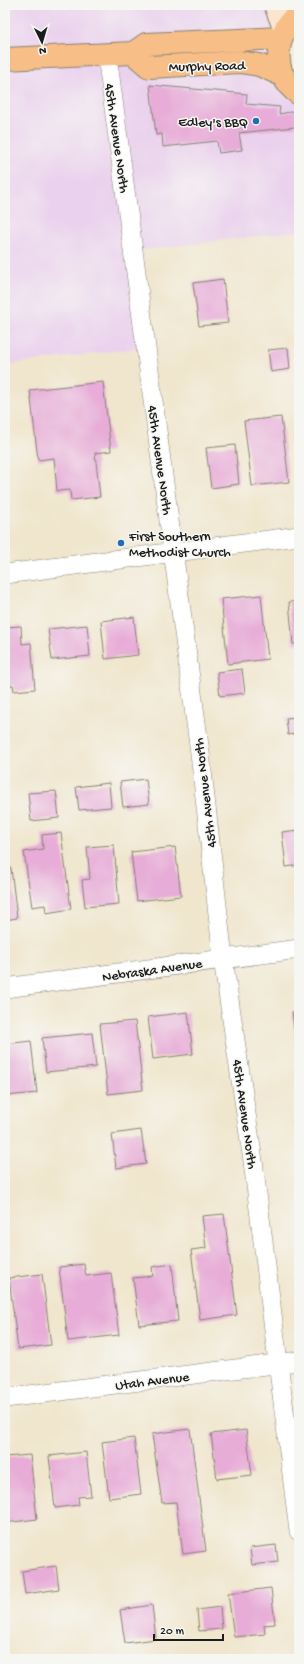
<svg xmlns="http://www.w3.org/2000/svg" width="304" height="1664" viewBox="0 0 304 1664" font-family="'Gochi Hand',sans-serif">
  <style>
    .built { fill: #ead1ed }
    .building { fill: #e7acd7 }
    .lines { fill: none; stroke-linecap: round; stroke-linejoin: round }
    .street-casing { stroke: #868174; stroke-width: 20 }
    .secondary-casing { stroke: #868174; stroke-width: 24 }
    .primary-casing { stroke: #868174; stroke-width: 24 }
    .street { stroke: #fff; stroke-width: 19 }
    .secondary { stroke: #fce5cf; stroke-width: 22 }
    .primary { stroke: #f7be87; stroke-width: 22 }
    .poi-dot { fill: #1f6fb2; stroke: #f6f6f2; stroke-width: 1.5 }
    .labels { text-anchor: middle; stroke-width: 3; stroke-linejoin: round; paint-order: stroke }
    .street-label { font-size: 14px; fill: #1c1c1c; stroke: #f6f6f2 }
    .poi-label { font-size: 14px; fill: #1c1c1c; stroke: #f6f6f2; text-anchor: end }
  </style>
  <rect width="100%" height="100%" fill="#f6f6f2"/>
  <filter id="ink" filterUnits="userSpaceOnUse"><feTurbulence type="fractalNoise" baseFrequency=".025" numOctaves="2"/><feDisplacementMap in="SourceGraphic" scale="8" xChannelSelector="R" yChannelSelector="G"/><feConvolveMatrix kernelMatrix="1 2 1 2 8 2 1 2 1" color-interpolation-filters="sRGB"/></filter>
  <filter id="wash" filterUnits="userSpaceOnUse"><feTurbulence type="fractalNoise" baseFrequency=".012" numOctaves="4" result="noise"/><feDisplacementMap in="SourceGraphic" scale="16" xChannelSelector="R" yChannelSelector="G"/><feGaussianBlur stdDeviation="0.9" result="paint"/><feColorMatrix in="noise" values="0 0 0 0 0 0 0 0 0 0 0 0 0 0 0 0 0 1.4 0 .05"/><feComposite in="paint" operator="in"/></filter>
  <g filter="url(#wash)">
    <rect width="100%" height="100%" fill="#f0e6cd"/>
    <!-- built -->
    <path class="built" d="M 5,5 L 274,5 L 281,38 L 299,94 L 299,231 L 134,251 L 146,347 L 5,365 Z"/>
    <g id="blocks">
      <!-- building -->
      <path class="building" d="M 150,85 L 247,94 L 246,104 L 280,107 L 279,114 L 296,111 L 295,127 L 239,133 L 242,150 L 219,153 L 217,141 L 163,147 L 162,134 L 156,135 Z
        M 223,279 L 228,323 L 199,326 L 193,283 Z
        M 288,348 L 290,369 L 271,372 L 268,350 Z
        M 103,382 L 111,451 L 95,453 L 100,497 L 71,500 L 70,490 L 57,491 L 54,458 L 38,460 L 30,390 Z
        M 281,417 L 289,482 L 252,486 L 244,421 Z
        M 235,445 L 239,484 L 211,488 L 206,448 Z
        M 261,595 L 268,659 L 228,664 L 221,599 Z
        M 299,601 L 299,644 L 293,644 L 289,602 Z
        M 134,617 L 138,655 L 105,659 L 101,621 Z
        M 87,625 L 90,656 L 52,660 L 48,629 Z
        M 21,626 L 22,644 L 31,643 L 35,689 L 14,691 L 13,685 L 5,686 L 5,627 Z
        M 242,669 L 245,693 L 220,696 L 217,672 Z
        M 299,717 L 299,733 L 288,735 L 286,718 Z
        M 146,779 L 149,804 L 123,807 L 120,782 Z
        M 109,783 L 111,807 L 79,810 L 76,787 Z
        M 56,791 L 59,818 L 31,821 L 28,793 Z
        M 299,830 L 299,865 L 286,867 L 282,832 Z
        M 61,833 L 71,909 L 46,913 L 45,905 L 32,907 L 24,852 L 43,849 L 42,835 Z
        M 114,845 L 119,904 L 85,907 L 82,880 L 90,879 L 87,847 Z
        M 175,847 L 181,896 L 137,901 L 131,852 Z
        M 5,868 L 11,868 L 17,918 L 5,920 Z
        M 299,1011 L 299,1059 L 298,1059 L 292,1012 Z
        M 188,1012 L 193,1054 L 153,1059 L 148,1017 Z
        M 135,1021 L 143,1090 L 108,1094 L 100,1024 Z
        M 92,1033 L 96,1067 L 46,1072 L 42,1038 Z
        M 31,1041 L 37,1093 L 5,1096 L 5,1044 Z
        M 141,1130 L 146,1164 L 116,1168 L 112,1134 Z
        M 224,1214 L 237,1315 L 200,1320 L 191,1250 L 206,1248 L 202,1216 Z
        M 84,1264 L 86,1276 L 111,1273 L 119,1335 L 68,1341 L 59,1267 Z
        M 172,1264 L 178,1321 L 139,1325 L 133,1278 L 153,1276 L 152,1267 Z
        M 42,1274 L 51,1345 L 18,1349 L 9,1278 Z
        M 190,1429 L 206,1551 L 183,1554 L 176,1502 L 162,1503 L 152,1434 Z
        M 246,1430 L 252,1475 L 217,1479 L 211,1434 Z
        M 134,1438 L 141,1494 L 109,1498 L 102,1442 Z
        M 86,1452 L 91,1496 L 78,1497 L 79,1505 L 55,1508 L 49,1456 Z
        M 30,1455 L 37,1519 L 5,1523 L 5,1457 Z
        M 276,1545 L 278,1562 L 252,1565 L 250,1548 Z
        M 56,1566 L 59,1589 L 25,1594 L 22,1571 Z
        M 271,1588 L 275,1624 L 264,1625 L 265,1634 L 234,1637 L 228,1593 Z
        M 152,1605 L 156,1639 L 125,1643 L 120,1610 Z
        M 220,1607 L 222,1629 L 199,1631 L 197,1610 Z"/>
    </g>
  </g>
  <g filter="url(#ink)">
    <use href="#blocks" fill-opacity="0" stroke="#868174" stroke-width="1"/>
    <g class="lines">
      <!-- street casing -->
      <g class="street-casing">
        <path id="street" d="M 107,55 L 200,753 L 223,959 L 253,1161 L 299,1531
          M 5,574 L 299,536
          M 5,988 L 299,949
          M 5,1398 L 299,1361"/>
      </g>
      <!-- secondary casing -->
      <g class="secondary-casing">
        <path id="secondary" d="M 275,5 L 285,30"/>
      </g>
      <!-- primary casing -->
      <g class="primary-casing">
        <path id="primary" d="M 299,13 C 274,32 270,75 299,94
          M 133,53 L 149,67 L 240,62 L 259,65 L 284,76
          M 5,59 L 133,53 L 146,44 L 281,38"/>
      </g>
      <!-- street -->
      <use href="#street" class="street"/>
      <!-- secondary -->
      <use href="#secondary" class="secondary"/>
      <!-- primary -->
      <use href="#primary" class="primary"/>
    </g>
  </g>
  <!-- markers -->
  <g class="poi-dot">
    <circle cx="256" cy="121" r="4"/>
    <circle cx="121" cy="543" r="4"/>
  </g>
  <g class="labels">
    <!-- street labels -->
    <g class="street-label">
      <text transform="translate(207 65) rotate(-1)" y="5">Murphy Road</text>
      <text transform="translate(118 138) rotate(82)" y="5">45th Avenue North</text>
      <text transform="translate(161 460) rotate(82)" y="5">45th Avenue North</text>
      <text transform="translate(204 793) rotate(-97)" y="5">45th Avenue North</text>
      <text transform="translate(152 969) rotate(-8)" y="5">Nebraska Avenue</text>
      <text transform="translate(246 1114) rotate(82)" y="5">45th Avenue North</text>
      <text transform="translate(152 1380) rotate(-7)" y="5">Utah Avenue</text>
    </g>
    <!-- poi labels -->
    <g class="poi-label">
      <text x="248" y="126">Edley's BBQ</text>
      <text x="129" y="540" text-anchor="start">First Southern<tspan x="129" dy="16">Methodist Church</tspan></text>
    </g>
  </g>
  <!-- margin -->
  <rect width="304" height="1664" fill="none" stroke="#f6f6f2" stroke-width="20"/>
  <!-- north arrow -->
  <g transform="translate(42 42) rotate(175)" stroke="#f6f6f2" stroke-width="3" paint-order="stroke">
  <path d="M0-3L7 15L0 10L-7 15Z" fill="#1c1c1c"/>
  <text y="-6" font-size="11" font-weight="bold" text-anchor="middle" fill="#1c1c1c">N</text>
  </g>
  <!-- scale -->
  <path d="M154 1634v6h69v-6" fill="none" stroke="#1c1c1c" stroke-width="2"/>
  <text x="160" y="1634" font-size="12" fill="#1c1c1c" stroke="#f6f6f2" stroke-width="3" paint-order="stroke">20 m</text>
</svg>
